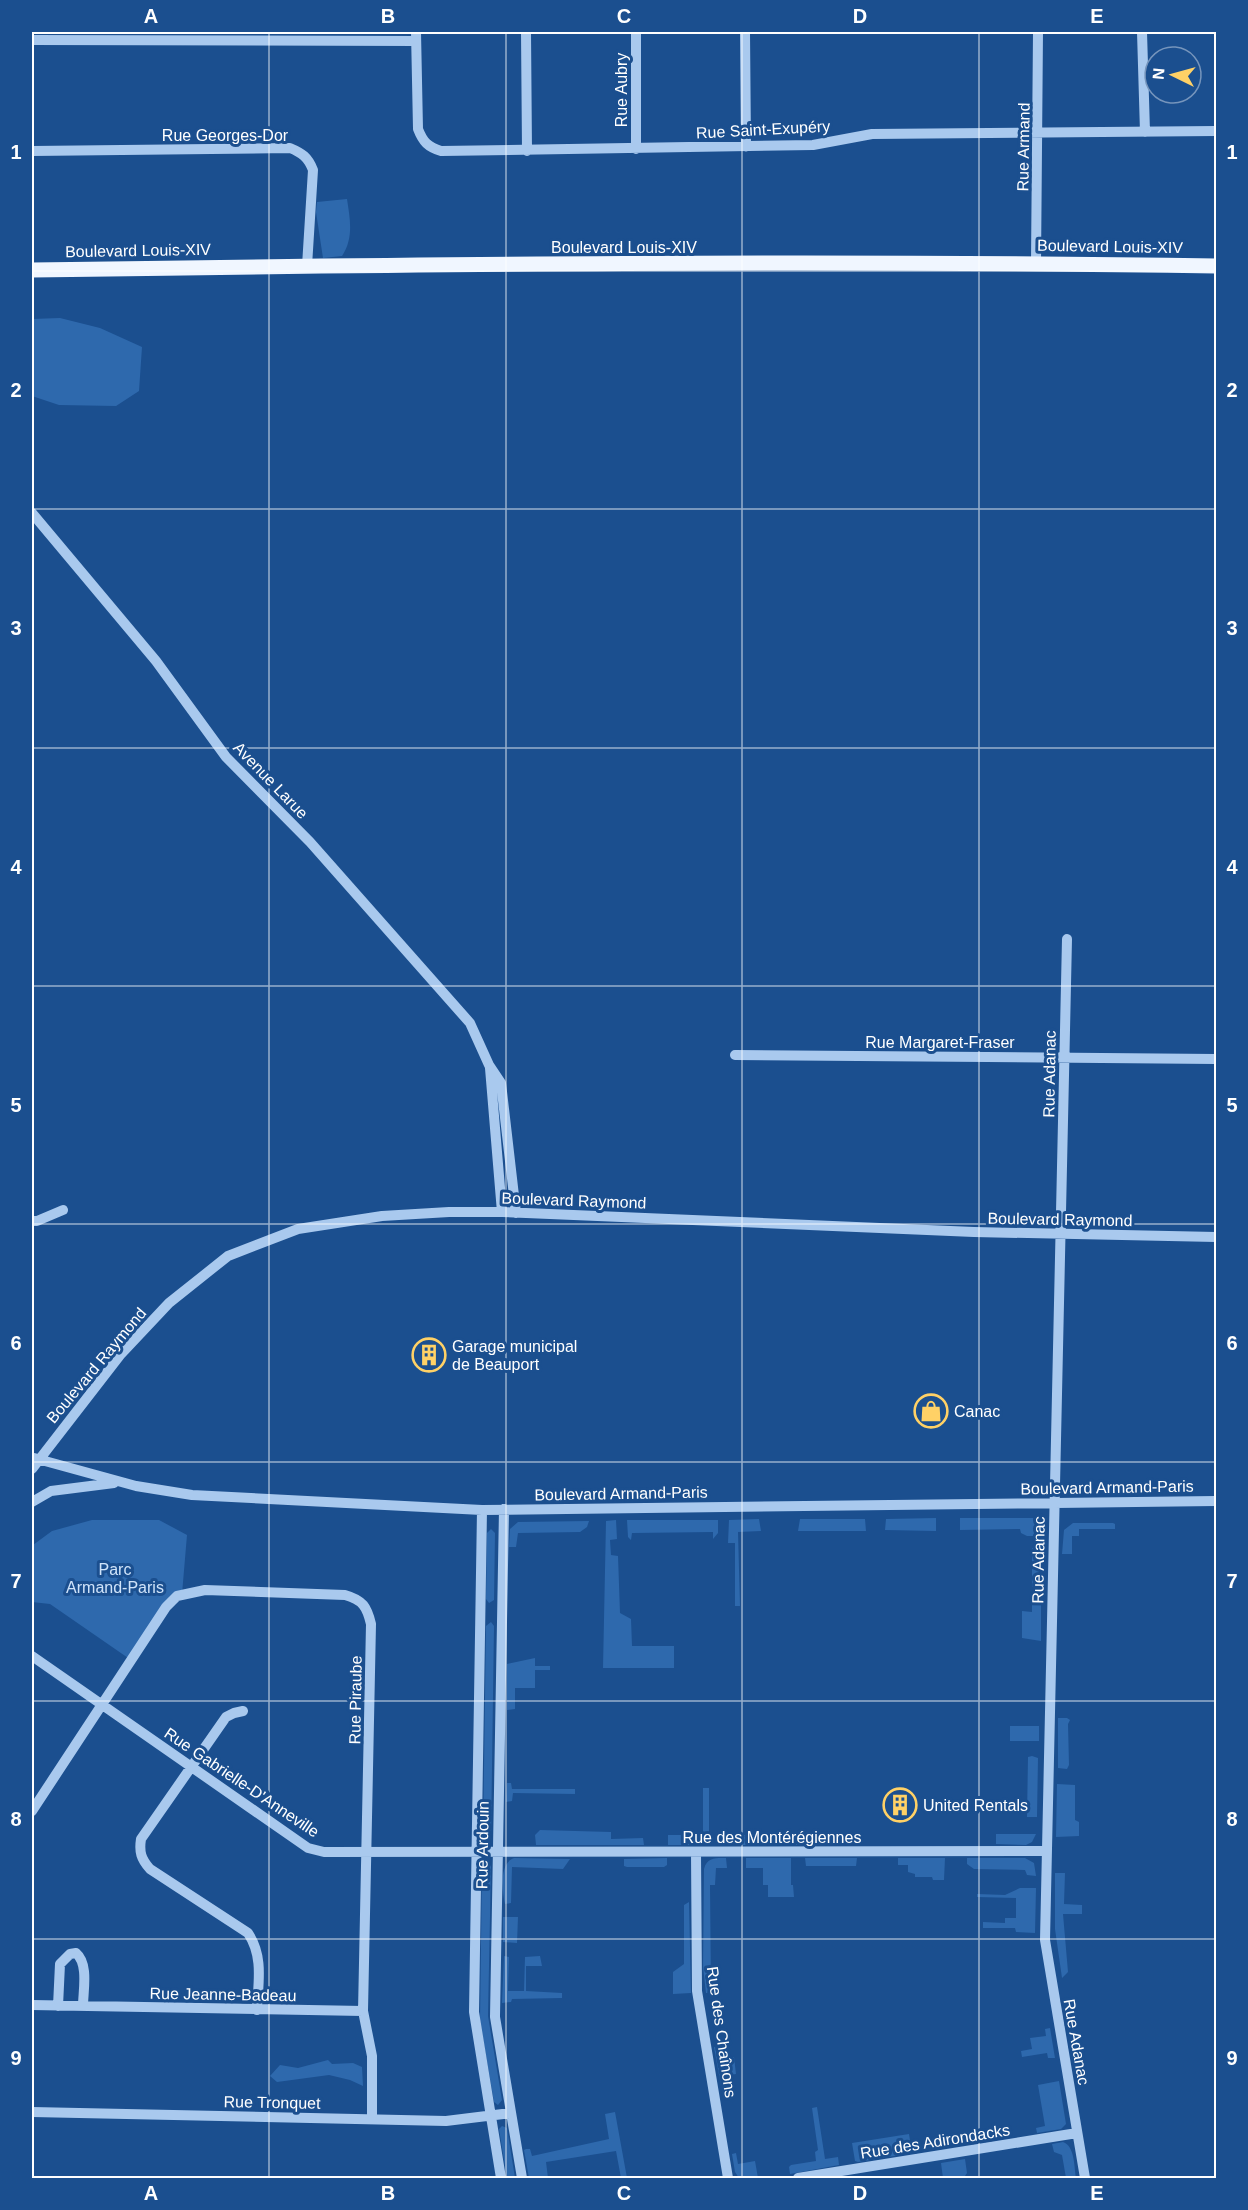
<svg xmlns="http://www.w3.org/2000/svg" width="1248" height="2210" viewBox="0 0 1248 2210" font-family="Helvetica,sans-serif">
  <style>
    .green { fill: #2e69ad }
    .lines { fill: none; stroke-linecap: round; stroke-linejoin: round }
    .minor { stroke: #a9c9ee; stroke-width: 10 }
    .major { stroke: #f0f6ff; stroke-width: 15 }
    .grid { fill: none; stroke: #fff; stroke-width: 1.5; stroke-opacity: 0.55 }
    .labels { text-anchor: middle; stroke-width: 6; stroke-linejoin: round; paint-order: stroke }
    .street-label { font-size: 16px; fill: #fff; stroke: #1b4f8f }
    .poi-label { font-size: 16px; fill: #fff; stroke: #1b4f8f; text-anchor: start }
    .park-label { font-size: 16px; fill: #cfe3fa; stroke: #1b4f8f }
    .neatline { fill: none; stroke: #fff; stroke-width: 2 }
    .grid-label { font-size: 20px; text-anchor: middle; font-weight: bold; fill: #fff }
  </style>
  <rect width="100%" height="100%" fill="#1b4f8f"/>
  <!-- green -->
  <path class="green" d="M 347,199 C 350,219 354,238 342,256 L 323,258 L 316,212 L 317,202 Z
    M 60,318 L 100,328 L 142,347 L 139,391 L 116,406 L 59,405 L 32,396 L 32,319 Z
    M 936,1518 L 936,1531 L 885,1530 L 886,1519 Z
    M 960,1518 L 1035,1518 L 1041,1524 L 1043,1536 L 1027,1536 L 1021,1533 L 1020,1529 L 960,1530 Z
    M 759,1519 L 761,1531 L 738,1532 L 740,1606 L 735,1606 L 735,1543 L 728,1543 L 729,1520 Z
    M 800,1519 L 865,1519 L 866,1531 L 798,1531 Z
    M 92,1520 L 159,1520 L 187,1535 L 182,1594 L 131,1660 L 50,1604 L 32,1602 L 32,1548 L 33,1545 L 52,1531 Z
    M 616,1520 L 617,1539 L 610,1540 L 611,1555 L 618,1556 L 620,1613 L 631,1619 L 632,1646 L 674,1646 L 674,1668 L 603,1668 L 606,1521 Z
    M 627,1520 L 718,1520 L 718,1533 L 713,1539 L 713,1532 L 632,1533 L 631,1540 L 628,1537 Z
    M 589,1521 L 587,1527 L 580,1532 L 518,1533 L 516,1547 L 509,1547 L 510,1529 L 518,1522 Z
    M 1073,1523 L 1113,1523 L 1115,1524 L 1115,1529 L 1079,1529 L 1079,1536 L 1072,1536 L 1072,1554 L 1062,1554 L 1064,1530 Z
    M 491,1529 L 495,1533 L 494,1600 L 489,1603 L 486,1599 L 487,1533 Z
    M 1034,1546 L 1043,1546 L 1042,1587 L 1032,1587 L 1032,1549 Z
    M 1032,1602 L 1041,1602 L 1041,1641 L 1022,1638 L 1022,1611 L 1032,1612 Z
    M 491,1622 L 494,1626 L 491,1838 L 486,1841 L 483,1839 L 486,1626 Z
    M 535,1658 L 535,1666 L 550,1666 L 550,1670 L 535,1670 L 535,1688 L 515,1688 L 515,1709 L 507,1710 L 507,1664 Z
    M 1058,1718 L 1067,1718 L 1070,1720 L 1068,1724 L 1069,1765 L 1067,1769 L 1058,1768 Z
    M 1010,1726 L 1039,1726 L 1039,1741 L 1010,1741 Z
    M 1032,1756 L 1038,1758 L 1037,1817 L 1027,1817 L 1028,1757 Z
    M 507,1783 L 511,1783 L 512,1789 L 575,1789 L 575,1794 L 513,1793 L 512,1801 L 506,1802 Z
    M 1057,1784 L 1075,1785 L 1075,1820 L 1079,1822 L 1079,1836 L 1056,1837 Z
    M 703,1788 L 709,1788 L 709,1845 L 668,1845 L 668,1835 L 703,1835 Z
    M 540,1830 L 611,1832 L 611,1839 L 643,1838 L 644,1845 L 536,1845 L 535,1835 Z
    M 996,1834 L 1036,1834 L 1032,1842 L 1026,1845 L 996,1844 Z
    M 723,1835 L 766,1835 L 766,1845 L 723,1845 Z
    M 781,1835 L 821,1835 L 821,1845 L 781,1845 Z
    M 514,1858 L 570,1859 L 563,1869 L 512,1867 L 511,1903 L 505,1904 C 502,1891 499,1863 514,1858 Z
    M 667,1858 L 667,1865 L 664,1867 L 627,1867 L 624,1866 L 624,1859 Z
    M 726,1858 L 727,1868 L 716,1868 L 715,1885 L 710,1885 L 711,1993 L 706,1993 L 703,1967 L 704,1869 C 707,1857 716,1858 726,1858 Z
    M 746,1858 L 791,1858 L 791,1885 L 793,1885 L 794,1897 L 768,1897 L 768,1885 L 763,1885 L 763,1868 L 746,1868 Z
    M 805,1858 L 857,1858 L 856,1866 L 806,1866 Z
    M 898,1858 L 945,1858 L 944,1880 L 933,1880 L 932,1877 L 915,1877 L 915,1874 L 908,1872 L 908,1865 L 898,1865 Z
    M 967,1858 L 1025,1858 L 1034,1863 L 1036,1876 L 1027,1875 L 1025,1870 L 974,1869 L 967,1864 Z
    M 487,1862 L 491,1866 L 488,2016 L 502,2100 L 498,2105 L 494,2102 L 480,2021 L 482,1865 Z
    M 1055,1873 L 1065,1873 L 1064,1904 L 1082,1905 L 1082,1914 L 1063,1914 L 1068,1972 L 1062,1978 L 1055,1929 Z
    M 1020,1888 L 1036,1888 L 1035,1933 L 1016,1932 L 1015,1928 L 983,1928 L 983,1922 L 1005,1923 L 1005,1918 L 1016,1918 L 1016,1898 L 977,1897 L 977,1894 L 1005,1895 Z
    M 689,1902 L 691,1993 L 673,1994 L 673,1972 L 684,1964 L 684,1905 Z
    M 503,1917 L 518,1917 L 517,1943 L 503,1942 Z
    M 504,1956 L 509,1957 L 508,1991 L 524,1991 L 525,1957 L 540,1956 L 542,1966 L 526,1966 L 526,1991 L 562,1993 L 562,1998 L 512,1999 L 511,2002 L 502,2003 Z
    M 1050,2028 L 1055,2058 L 1048,2058 L 1047,2053 L 1022,2057 L 1021,2051 L 1032,2049 L 1030,2038 L 1046,2036 L 1045,2029 Z
    M 714,2047 L 721,2049 L 722,2059 L 734,2057 L 736,2074 L 723,2076 L 723,2086 L 721,2086 Z
    M 328,2060 L 332,2064 L 353,2063 L 362,2067 L 363,2086 L 350,2080 L 329,2075 L 277,2082 L 270,2076 L 280,2065 L 298,2068 Z
    M 1059,2081 L 1066,2124 L 1061,2129 L 1037,2133 L 1036,2128 L 1045,2126 L 1038,2085 Z
    M 817,2107 L 825,2159 L 838,2157 L 839,2165 L 790,2174 L 789,2167 L 791,2165 L 816,2161 L 815,2152 L 818,2150 L 812,2108 Z
    M 615,2112 L 627,2178 L 621,2178 L 616,2151 L 546,2162 L 548,2178 L 529,2178 L 524,2150 L 526,2149 L 530,2149 L 532,2156 L 609,2139 L 605,2114 Z
    M 502,2126 L 507,2128 L 515,2178 L 507,2178 L 499,2129 Z
    M 909,2134 L 912,2153 L 858,2162 L 855,2161 L 852,2143 Z
    M 1063,2142 C 1075,2146 1074,2167 1076,2178 L 1066,2178 L 1062,2155 L 1054,2152 L 1052,2144 Z
    M 736,2153 L 738,2164 L 755,2161 L 758,2178 L 739,2178 L 735,2172 L 732,2154 Z
    M 965,2159 L 967,2173 L 965,2176 L 943,2178 L 941,2163 Z"/>
  <g class="lines">
    <!-- minor -->
    <path class="minor" d="M 416,32 L 418,129 C 423,142 428,147 441,151 L 813,145 L 872,134 L 1216,131
      M 526,32 L 527,151
      M 636,32 L 636,149
      M 745,32 L 746,147
      M 1142,32 L 1145,132
      M 32,40 L 416,41
      M 32,151 L 290,148 C 302,153 308,157 313,170 L 307,266
      M 1036,263 L 1038,32
      M 32,513 L 156,661 L 226,757 L 310,842 L 470,1023 L 489,1065 L 501,1083 L 516,1213
      M 1067,939 L 1045,1940 L 1085,2178
      M 735,1055 L 1216,1059
      M 490,1068 L 502,1212
      M 32,1221 L 37,1221 L 63,1210
      M 34,1458 L 136,1486 L 192,1495 L 482,1510 L 1216,1501
      M 32,1469 L 121,1354 L 169,1303 L 228,1256 L 298,1229 L 382,1216 L 449,1212 L 502,1212 L 974,1232 L 1216,1237
      M 32,1502 L 51,1491 L 114,1483
      M 504,1509 L 495,2017 L 522,2178
      M 482,1510 L 474,2012 L 501,2178
      M 32,1656 L 308,1848 L 324,1852 L 1046,1851
      M 243,1711 L 234,1713 L 226,1717 L 141,1839 C 139,1852 141,1859 150,1869 L 248,1933 C 264,1957 258,1983 257,2010
      M 32,1811 L 166,1607 L 177,1596 L 205,1590 L 345,1595 C 363,1600 367,1607 371,1624 L 363,2011 L 372,2056 L 372,2119
      M 696,1853 L 697,1991 L 728,2178
      M 32,2005 L 363,2011
      M 58,2006 L 60,1964 L 70,1954 L 76,1953 C 89,1964 83,1991 83,2006
      M 32,2112 L 446,2121 L 511,2113
      M 798,2178 L 1077,2133"/>
    <!-- major -->
    <path class="major" d="M 32,270 C 426,264 822,260 1216,266"/>
  </g>
  <!-- grid -->
  <path class="grid" d="M 269,32 L 269,2178M 506,32 L 506,2178M 742,32 L 742,2178M 979,32 L 979,2178M 32,271 L 1216,271M 32,509 L 1216,509M 32,748 L 1216,748M 32,986 L 1216,986M 32,1224 L 1216,1224M 32,1462 L 1216,1462M 32,1701 L 1216,1701M 32,1939 L 1216,1939"/>
  <!-- icons -->
  <defs>
    <g id="building-ring" transform="scale(1.725)"><circle r="9.5" fill="#1b4f8f" stroke="#ffd166" stroke-width="1.5"/><path d="M-4-6H4V6H1V3H-1V6H-4ZM-2.5-4.3h1.7v1.8h-1.7ZM.8-4.3h1.7v1.8H.8ZM-2.5-1h1.7V.8h-1.7ZM.8-1h1.7V.8H.8Z" fill="#ffd166"/></g>
    <g id="shop-ring" transform="scale(1.725)"><circle r="9.5" fill="#1b4f8f" stroke="#ffd166" stroke-width="1.5"/><path d="M-5-2.5h2.3a2.7 3.5 0 0 1 5.4 0H5L5.5 6h-11ZM-1.5-2.5h3a1.5 2.3 0 0 0-3 0Z" fill="#ffd166"/></g>
  </defs>
  <g fill-rule="evenodd">
    <use href="#building-ring" x="429" y="1355"/>
    <use href="#shop-ring" x="931" y="1411"/>
    <use href="#building-ring" x="900" y="1805"/>
  </g>
  <g class="labels">
    <!-- street labels -->
    <g class="street-label">
      <text transform="translate(621 90) rotate(-90)" y="6">Rue Aubry</text>
      <text transform="translate(763 129) rotate(-3)" y="6">Rue Saint-Exupéry</text>
      <text x="225" y="141">Rue Georges-Dor</text>
      <text transform="translate(1023 147) rotate(-89)" y="6">Rue Armand</text>
      <text transform="translate(1110 246) rotate(1)" y="6">Boulevard Louis-XIV</text>
      <text x="624" y="253">Boulevard Louis-XIV</text>
      <text transform="translate(138 250) rotate(-1)" y="6">Boulevard Louis-XIV</text>
      <text transform="translate(271 780) rotate(46)" y="6">Avenue Larue</text>
      <text x="940" y="1048">Rue Margaret-Fraser</text>
      <text transform="translate(1049 1074) rotate(-89)" y="6">Rue Adanac</text>
      <text transform="translate(574 1200) rotate(2)" y="6">Boulevard Raymond</text>
      <text transform="translate(1060 1219) rotate(1)" y="6">Boulevard Raymond</text>
      <text transform="translate(96 1365) rotate(-50)" y="6">Boulevard Raymond</text>
      <text transform="translate(1107 1487) rotate(-1)" y="6">Boulevard Armand-Paris</text>
      <text transform="translate(621 1493) rotate(-1)" y="6">Boulevard Armand-Paris</text>
      <text transform="translate(1038 1560) rotate(-89)" y="6">Rue Adanac</text>
      <text transform="translate(355 1700) rotate(-89)" y="6">Rue Piraube</text>
      <text transform="translate(242 1782) rotate(34)" y="6">Rue Gabrielle-D'Anneville</text>
      <text x="772" y="1843">Rue des Montérégiennes</text>
      <text transform="translate(482 1845) rotate(-89)" y="6">Rue Ardouin</text>
      <text transform="translate(223 1994) rotate(1)" y="6">Rue Jeanne-Badeau</text>
      <text transform="translate(722 2032) rotate(82)" y="6">Rue des Chaînons</text>
      <text transform="translate(1077 2042) rotate(80)" y="6">Rue Adanac</text>
      <text transform="translate(272 2102) rotate(1)" y="6">Rue Tronquet</text>
      <text transform="translate(935 2141) rotate(-9)" y="6">Rue des Adirondacks</text>
    </g>
    <!-- poi labels -->
    <g class="poi-label">
      <text x="452" y="1352">Garage municipal<tspan x="452" dy="18">de Beauport</tspan></text>
      <text x="954" y="1417">Canac</text>
      <text x="923" y="1811">United Rentals</text>
    </g>
    <!-- park labels -->
    <g class="park-label">
      <text x="115" y="1575">Parc<tspan x="115" dy="18">Armand-Paris</tspan></text>
    </g>
  </g>
  <!-- border -->
  <rect width="1248" height="2210" fill="none" stroke="#1b4f8f" stroke-width="66"/>
  <!-- north arrow -->
  <g transform="translate(1173 75) rotate(275)"><circle r="28" fill="#1b4f8f" stroke="#7695bc" stroke-width="1.5"/>
  <path d="M0-4.5L10 22L0 15L-10 22Z" fill="#ffd166"/>
  <text y="-9" font-size="16" font-weight="bold" text-anchor="middle" fill="#ffffff">N</text>
  </g>
  <rect x="33" y="33" width="1182" height="2144" class="neatline"/>
  <g class="grid-label">
    <text x="151" y="23">A</text>
    <text x="388" y="23">B</text>
    <text x="624" y="23">C</text>
    <text x="860" y="23">D</text>
    <text x="1097" y="23">E</text>
    <text x="16" y="159">1</text>
    <text x="1232" y="159">1</text>
    <text x="16" y="397">2</text>
    <text x="1232" y="397">2</text>
    <text x="16" y="635">3</text>
    <text x="1232" y="635">3</text>
    <text x="16" y="874">4</text>
    <text x="1232" y="874">4</text>
    <text x="16" y="1112">5</text>
    <text x="1232" y="1112">5</text>
    <text x="16" y="1350">6</text>
    <text x="1232" y="1350">6</text>
    <text x="16" y="1588">7</text>
    <text x="1232" y="1588">7</text>
    <text x="16" y="1826">8</text>
    <text x="1232" y="1826">8</text>
    <text x="16" y="2065">9</text>
    <text x="1232" y="2065">9</text>
    <text x="151" y="2200">A</text>
    <text x="388" y="2200">B</text>
    <text x="624" y="2200">C</text>
    <text x="860" y="2200">D</text>
    <text x="1097" y="2200">E</text>
  </g>
</svg>
